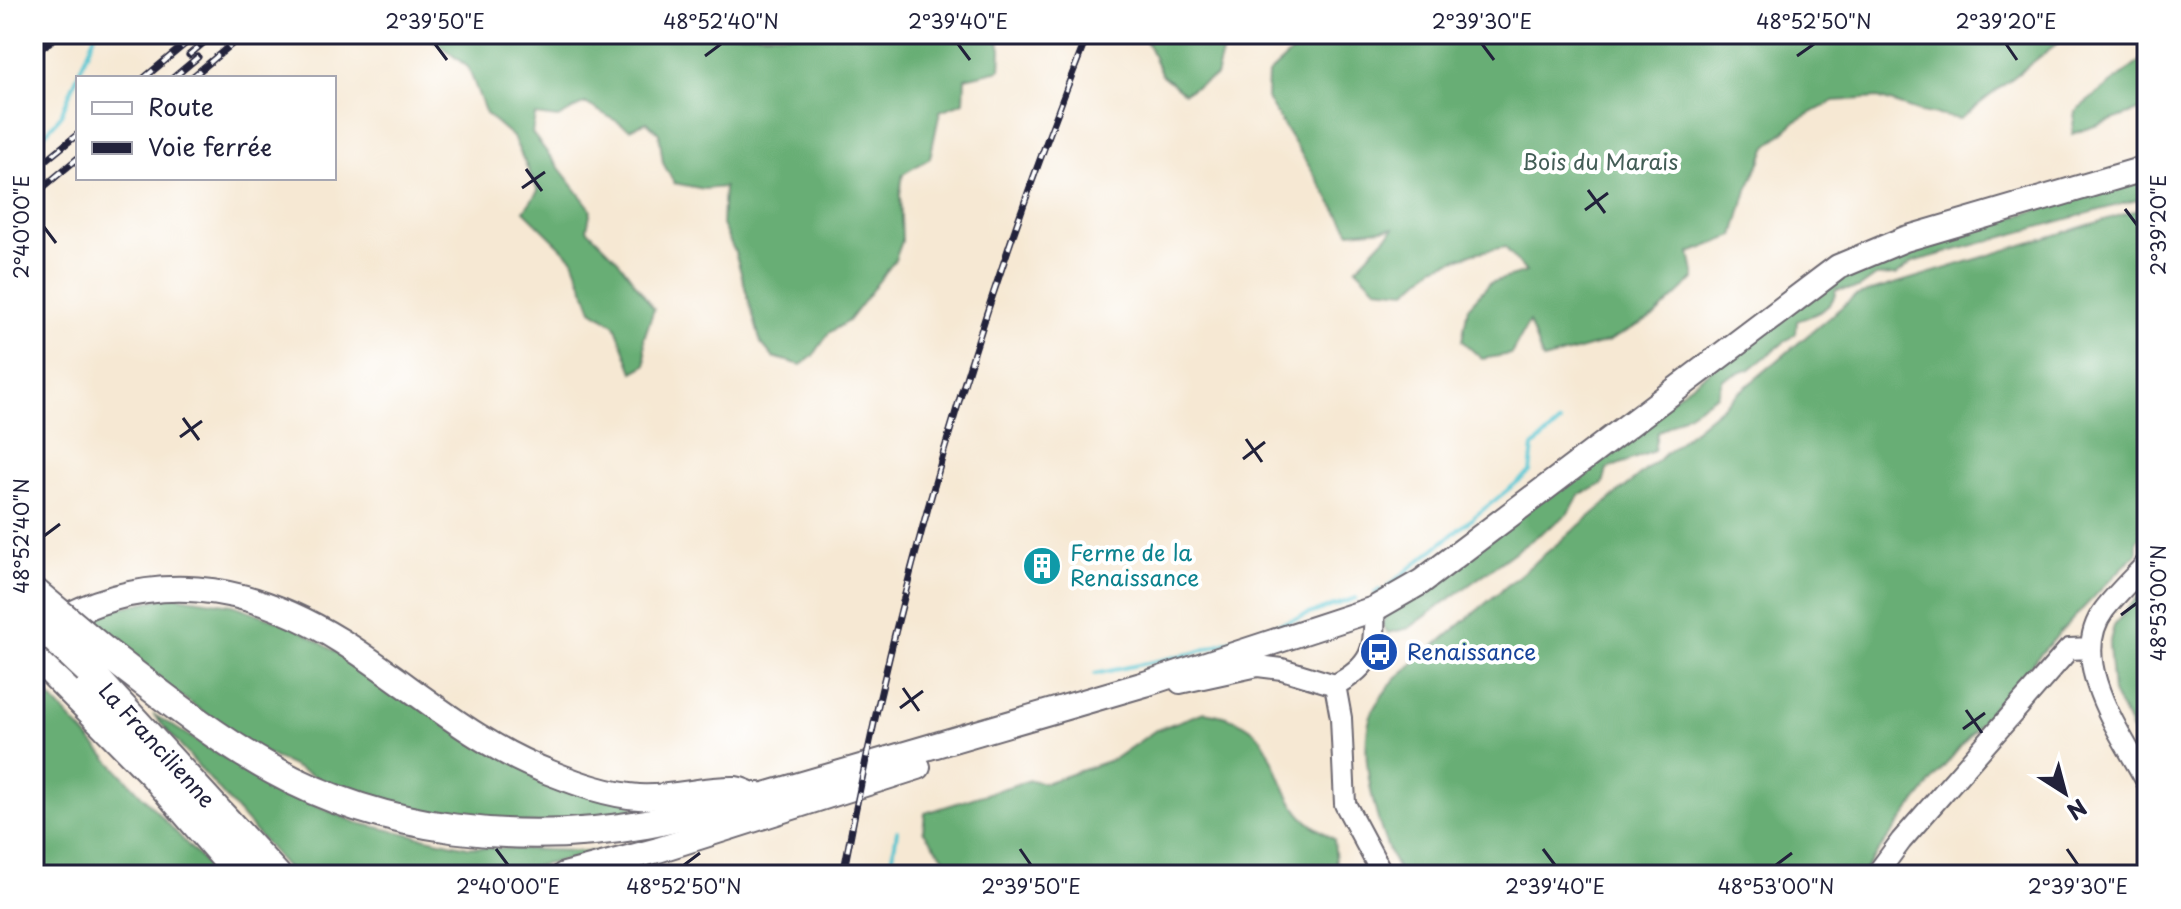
<svg xmlns="http://www.w3.org/2000/svg" width="2181" height="909" viewBox="0 0 2181 909" font-family="'Playpen Sans',sans-serif">
  <style>
    .forest { fill: #68ae74; stroke: #456858; stroke-width: 2 }
    .lines { fill: none; stroke-linecap: round; stroke-linejoin: round }
    .stream { stroke: #57c4cf; stroke-width: 4 }
    .minor-casing { stroke: #6c6770; stroke-width: 24 }
    .major-casing { stroke: #6c6770; stroke-width: 28 }
    .highway-casing { stroke: #6c6770; stroke-width: 32 }
    .minor { stroke: #fff; stroke-width: 20 }
    .major { stroke: #fff; stroke-width: 24 }
    .highway { stroke: #fff; stroke-width: 28 }
    .rail-casing { stroke: #22223b; stroke-width: 7 }
    .rail { stroke: #fff; stroke-width: 4; stroke-dasharray: 12; stroke-linecap: butt }
    .highway-bridge-casing { stroke: #6c6770; stroke-width: 32; stroke-linecap: butt }
    .highway-bridge { stroke: #fff; stroke-width: 28 }
    .ticks { fill: none; stroke: #22223b; stroke-width: 3 }
    .labels { text-anchor: middle; stroke-width: 8; stroke-linejoin: round; paint-order: stroke }
    .park-label { font-size: 22px; fill: #435d56; stroke: #fff }
    .culture-label { font-size: 22px; fill: #0d838f; stroke: #fff; text-anchor: start }
    .transit-label { font-size: 22px; fill: #164399; stroke: #fff; text-anchor: start }
    .street-label { font-size: 22px; fill: #22223b; stroke: #fff }
    .neatline { fill: none; stroke: #22223b; stroke-width: 3 }
    .ticks-label { font-size: 20px; text-anchor: middle; fill: #22223b }
  </style>
  <rect width="100%" height="100%" fill="#fff"/>
  <filter id="ink" filterUnits="userSpaceOnUse"><feTurbulence type="fractalNoise" baseFrequency=".0125" numOctaves="2"/><feDisplacementMap in="SourceGraphic" scale="16" xChannelSelector="R" yChannelSelector="G"/><feConvolveMatrix kernelMatrix="1 2 1 2 8 2 1 2 1" color-interpolation-filters="sRGB"/></filter>
  <filter id="wash" filterUnits="userSpaceOnUse"><feTurbulence type="fractalNoise" baseFrequency=".006" numOctaves="4" result="noise"/><feDisplacementMap in="SourceGraphic" scale="32" xChannelSelector="R" yChannelSelector="G"/><feGaussianBlur stdDeviation="1.8" result="paint"/><feColorMatrix in="noise" values="0 0 0 0 0 0 0 0 0 0 0 0 0 0 0 0 0 1.4 0 .05"/><feComposite in="paint" operator="in"/></filter>
  <g filter="url(#wash)">
    <rect width="100%" height="100%" fill="#f6e8d3"/>
    <!-- forest -->
    <path class="forest" d="M 425,34 L 997,34 L 1001,49 L 1000,70 L 965,78 L 964,102 L 940,111 L 930,158 L 903,174 L 900,194 L 902,241 L 895,260 L 848,321 L 829,333 L 813,356 L 801,365 L 773,357 L 761,343 L 735,252 L 722,225 L 724,187 L 704,189 L 674,183 L 663,163 L 659,133 L 647,122 L 630,129 L 585,103 L 558,118 L 535,115 L 532,133 L 591,209 L 587,229 L 617,259 L 654,309 L 644,338 L 646,365 L 633,372 L 615,325 L 592,310 L 573,259 L 524,211 L 538,191 L 513,137 L 486,114 L 468,67 Z
      M 1143,34 L 1239,34 L 1225,42 L 1216,76 L 1184,93 L 1162,75 Z
      M 1312,34 L 2069,34 L 1960,119 L 1920,112 L 1878,98 L 1834,101 L 1796,121 L 1767,147 L 1747,190 L 1734,236 L 1690,253 L 1695,278 L 1655,316 L 1607,342 L 1543,360 L 1529,322 L 1511,354 L 1482,359 L 1462,341 L 1468,307 L 1490,283 L 1526,272 L 1505,247 L 1474,253 L 1434,267 L 1407,291 L 1376,288 L 1356,268 L 1394,228 L 1350,232 L 1267,99 L 1268,74 Z
      M 2147,56 L 2147,108 L 2072,134 L 2075,111 Z
      M 2147,176 L 2147,197 L 1913,262 L 1896,275 L 1876,276 L 1859,288 L 1836,290 C 1833,310 1814,315 1797,321 L 1796,333 L 1750,369 L 1723,379 L 1717,395 L 1657,433 L 1654,451 L 1607,469 L 1603,484 L 1579,495 L 1569,513 L 1409,628 L 1388,633 L 1382,624 L 1389,610 L 1818,290 L 1881,258 Z
      M 2147,207 L 2147,534 L 2137,540 L 2137,553 C 2037,652 1944,761 1861,875 L 1401,875 C 1378,837 1354,749 1374,708 C 1380,697 1389,687 1396,678 L 1855,296 Z
      M 2147,586 L 2147,760 L 2113,693 L 2109,645 L 2114,625 Z
      M 173,596 L 233,605 L 293,626 L 364,669 L 631,804 L 639,815 L 551,824 L 457,820 L 375,805 L 250,746 L 72,618 Z
      M 34,680 L 216,875 L 45,875 L 34,864 Z
      M 1204,712 C 1278,723 1263,758 1296,808 C 1304,821 1321,831 1334,839 L 1337,875 L 958,875 L 923,831 L 925,813 L 1030,780 L 1045,783 L 1114,759 L 1156,730 Z
      M 153,714 L 276,789 L 358,823 L 468,847 L 605,852 L 492,875 L 293,875 Z"/>
    <g class="lines">
      <!-- stream -->
      <path class="stream" d="M 34,146 L 60,117 L 95,34
        M 1388,586 L 1530,472 L 1533,447 L 1560,423
        M 1375,593 L 1380,590
        M 1095,674 L 1194,653 L 1356,598
        M 768,875 L 768,872
        M 890,875 L 897,831"/>
    </g>
  </g>
  <g filter="url(#ink)">
    <g class="lines">
      <!-- minor casing -->
      <g class="minor-casing">
        <path id="minor" d="M 2147,563 C 2133,578 2117,593 2104,610 C 2066,661 2122,735 2147,782
          M 1180,683 L 1258,666 L 1282,669 L 1335,685 C 1372,666 1376,649 1374,609
          M 1335,685 L 1341,718 L 1345,804 L 1383,875
          M 1876,875 L 1901,841 L 2069,649 L 2091,648"/>
      </g>
      <!-- major casing -->
      <g class="major-casing">
        <path id="major" d="M 50,625 C 150,568 246,582 341,641 C 411,685 473,744 551,773 C 579,784 609,795 639,797 C 672,799 704,788 735,789 C 743,790 751,795 758,797 L 1145,684 L 1374,609 L 1421,582 L 1838,267 L 1905,239 L 2147,168
          M 564,875 L 658,850 L 918,767"/>
      </g>
      <!-- highway casing -->
      <g class="highway-casing">
        <g id="highway">
          <path d="M 104,651 C 159,693 213,737 273,770 C 384,832 522,846 646,824 C 683,817 721,807 758,797"/>
          <path d="M 34,653 L 154,775 L 240,875"/>
          <path id="s1" d="M 88,670 L 276,875"/>
        </g>
      </g>
      <!-- minor -->
      <use href="#minor" class="minor"/>
      <!-- major -->
      <use href="#major" class="major"/>
      <!-- highway -->
      <use href="#highway" class="highway"/>
      <!-- rail casing -->
      <g class="rail-casing">
        <path id="rail" d="M 34,54 L 60,34
          M 189,55 L 214,34
          M 144,78 L 197,34
          M 173,78 L 198,57
          M 191,78 L 244,34
          M 34,170 L 78,134
          M 34,195 L 78,158
          M 843,875 C 896,588 980,305 1088,34"/>
      </g>
      <!-- rail -->
      <use href="#rail" class="rail"/>
      <!-- highway-bridge casing -->
      <g class="highway-bridge-casing">
        <path id="highway-bridge" d="M 34,592 L 104,651
          M 34,619 L 88,670"/>
      </g>
      <!-- highway-bridge -->
      <use href="#highway-bridge" class="highway-bridge"/>
    </g>
  </g>
  <!-- ticks -->
  <path class="ticks" d="M 435,44 L 447,60M 958,44 L 970,60M 1482,44 L 1494,60M 2006,44 L 2017,60M 705,56 L 721,44M 1797,56 L 1814,44M 526,169 L 542,191M 522,188 L 545,172M 1588,190 L 1605,213M 2125,209 L 2137,225M 1585,210 L 1608,193M 44,227 L 56,243M 183,418 L 199,440M 180,437 L 202,421M 1246,439 L 1262,462M 1243,459 L 1265,442M 44,536 L 60,524M 2121,615 L 2137,603M 903,688 L 919,711M 900,708 L 923,691M 1966,710 L 1982,733M 1963,729 L 1985,713M 496,849 L 508,865M 1020,849 L 1031,865M 1543,849 L 1555,865M 2067,849 L 2078,865M 684,865 L 700,853M 1776,865 L 1792,853"/>
  <!-- icons -->
  <defs>
    <g id="building-disc" transform="scale(2)"><circle r="9.5" fill="#0f9aa8" stroke="#fff"/><path d="M-4-6H4V6H1V3H-1V6H-4ZM-2.5-4.3h1.7v1.8h-1.7ZM.8-4.3h1.7v1.8H.8ZM-2.5-1h1.7V.8h-1.7ZM.8-1h1.7V.8H.8Z" fill="#fff"/></g>
    <g id="bus-disc" transform="scale(2)"><circle r="9.5" fill="#1a4fb4" stroke="#fff"/><path d="M-5-6H5V4H4V6H2V4H-2V6H-4V4H-5ZM-3.5-4V0h7V-4ZM-3.5 1.2v1.5H-2V1.2ZM2 1.2v1.5H3.5V1.2Z" fill="#fff"/></g>
  </defs>
  <g fill-rule="evenodd">
    <use href="#building-disc" x="1042" y="566"/>
    <use href="#bus-disc" x="1379" y="652"/>
  </g>
  <g class="labels">
    <!-- park labels -->
    <g class="park-label">
      <text x="1600" y="170">Bois du Marais</text>
    </g>
    <!-- culture labels -->
    <g class="culture-label">
      <text x="1070" y="561">Ferme de la<tspan x="1070" dy="25">Renaissance</tspan></text>
    </g>
    <!-- transit labels -->
    <g class="transit-label">
      <text x="1407" y="660">Renaissance</text>
    </g>
    <!-- street labels -->
    <g class="street-label">
      <text dy="8" stroke="none"><textPath href="#s1" startOffset="102">La Francilienne</textPath></text>
    </g>
  </g>
  <!-- margin -->
  <rect width="2181" height="909" fill="none" stroke="#fff" stroke-width="88"/>
  <!-- legend -->
  <rect x="76" y="76" width="260" height="104" fill="#ffffff" stroke="#a7a7b1" stroke-width="2"/>
  <rect x="92" y="102" width="40" height="12" fill="#ffffff" stroke="#a7a7b1" stroke-width="2"/>
  <text x="148" y="116" font-size="24" fill="#22223b">Route</text>
  <rect x="92" y="142" width="40" height="12" fill="#22223b" stroke="#a7a7b1" stroke-width="2"/>
  <text x="148" y="156" font-size="24" fill="#22223b">Voie ferrée</text>
  <!-- north arrow -->
  <g transform="translate(2065 793) rotate(144)" stroke="#ffffff" stroke-width="6" paint-order="stroke">
  <path d="M0-6L14 30L0 20L-14 30Z" fill="#22223b"/>
  <text y="-12" font-size="22" font-weight="bold" text-anchor="middle" fill="#22223b">N</text>
  </g>
  <rect x="44" y="44" width="2093" height="821" class="neatline"/>
  <g class="ticks-label">
    <text x="435" y="29">2°39'50"E</text>
    <text x="721" y="29">48°52'40"N</text>
    <text x="958" y="29">2°39'40"E</text>
    <text x="1482" y="29">2°39'30"E</text>
    <text x="1814" y="29">48°52'50"N</text>
    <text x="2006" y="29">2°39'20"E</text>
    <text transform="translate(2159 225) rotate(-90)" y="7">2°39'20"E</text>
    <text transform="translate(22 227) rotate(-90)" y="7">2°40'00"E</text>
    <text transform="translate(22 536) rotate(-90)" y="7">48°52'40"N</text>
    <text transform="translate(2159 603) rotate(-90)" y="7">48°53'00"N</text>
    <text x="508" y="894">2°40'00"E</text>
    <text x="684" y="894">48°52'50"N</text>
    <text x="1031" y="894">2°39'50"E</text>
    <text x="1555" y="894">2°39'40"E</text>
    <text x="1776" y="894">48°53'00"N</text>
    <text x="2078" y="894">2°39'30"E</text>
  </g>
</svg>
